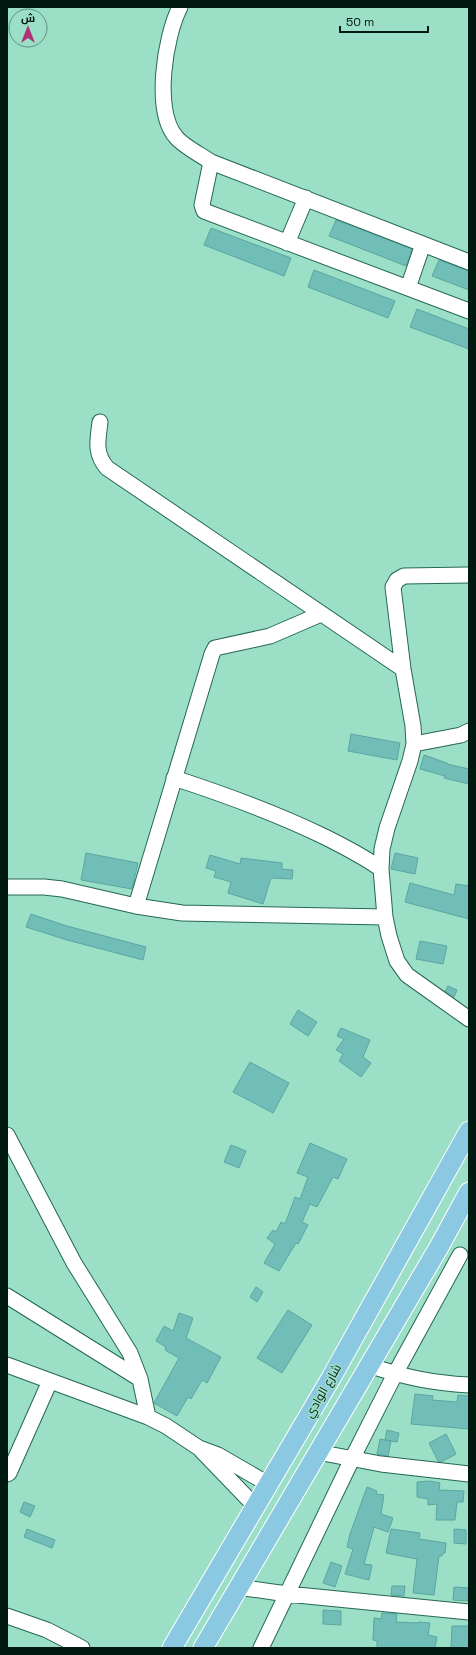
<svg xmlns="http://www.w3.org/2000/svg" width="476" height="1655" viewBox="0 0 476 1655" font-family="'Space Grotesk',Cairo,sans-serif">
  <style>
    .building { fill: #71bdb8; stroke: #5aa6a1 }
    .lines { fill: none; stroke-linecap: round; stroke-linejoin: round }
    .minor-casing { stroke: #246854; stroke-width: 17 }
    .major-casing { stroke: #fff; stroke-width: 21 }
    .minor { stroke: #fff; stroke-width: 15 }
    .major { stroke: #8bc8e2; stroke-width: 19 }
    .labels { text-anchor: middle; stroke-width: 3; stroke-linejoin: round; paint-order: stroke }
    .street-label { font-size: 12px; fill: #001a12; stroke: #9cdfc7 }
  </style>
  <rect width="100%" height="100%" fill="#9cdfc7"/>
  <!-- building -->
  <path class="building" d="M 336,220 L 412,249 L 406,266 L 329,236 Z
    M 211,228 L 291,258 L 284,276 L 204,245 Z
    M 439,260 L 469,271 L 469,290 L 432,276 Z
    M 314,270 L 395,301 L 388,318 L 308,287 Z
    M 417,309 L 469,329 L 469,349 L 410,327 Z
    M 351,734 L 400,743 L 397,760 L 348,751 Z
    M 424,755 L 447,763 L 447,764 L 469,769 L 469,784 L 444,778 L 445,776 L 420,769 Z
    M 86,853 L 138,863 L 132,889 L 81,880 Z
    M 395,853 L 418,858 L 415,874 L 391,869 Z
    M 210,855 L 240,864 L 241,858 L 282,863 L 282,869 L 293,870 L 292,879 L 271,878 L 263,904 L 228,893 L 231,882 L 214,877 L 216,871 L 206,868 Z
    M 410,883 L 454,895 L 456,884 L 469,886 L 469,919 L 405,902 Z
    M 31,914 L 67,926 L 146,947 L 143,960 L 67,940 L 26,927 Z
    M 420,941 L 447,946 L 443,964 L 416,959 Z
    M 448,986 L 457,990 L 454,997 L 445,991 Z
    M 298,1010 L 317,1022 L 308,1036 L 290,1024 Z
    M 341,1028 L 370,1040 L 363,1057 L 371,1063 L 361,1077 L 339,1061 L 343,1054 L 336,1050 L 344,1039 L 337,1036 Z
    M 250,1062 L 289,1083 L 273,1113 L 233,1092 Z
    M 310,1143 L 347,1159 L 338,1179 L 333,1177 L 317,1207 L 310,1204 L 302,1222 L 308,1225 L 298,1244 L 296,1243 L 279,1271 L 264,1263 L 275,1244 L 267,1238 L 273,1230 L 276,1232 L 281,1222 L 285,1224 L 295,1197 L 300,1199 L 308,1177 L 297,1173 Z
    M 231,1145 L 246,1151 L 239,1168 L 224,1162 Z
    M 256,1287 L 263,1292 L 257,1302 L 250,1297 Z
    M 288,1310 L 312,1325 L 282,1373 L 257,1358 Z
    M 179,1313 L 193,1318 L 186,1338 L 221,1357 L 207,1383 L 202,1380 L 191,1399 L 188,1397 L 177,1416 L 154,1403 L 179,1358 L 165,1350 L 166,1347 L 156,1341 L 164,1326 L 173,1331 Z
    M 415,1394 L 433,1396 L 432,1400 L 457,1402 L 458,1395 L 469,1396 L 469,1429 L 411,1424 Z
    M 387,1430 L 399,1433 L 397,1442 L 385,1440 Z
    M 446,1434 L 456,1454 L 441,1462 L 438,1461 L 429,1443 Z
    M 380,1439 L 391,1441 L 388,1456 L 377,1454 Z
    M 430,1481 L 440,1483 L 439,1490 L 464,1491 L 463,1502 L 457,1502 L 455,1520 L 436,1520 L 437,1504 L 428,1505 L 428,1499 L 417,1497 L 417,1482 Z
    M 367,1487 L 377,1491 L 376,1494 L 384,1495 L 381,1514 L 393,1518 L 388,1532 L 374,1527 L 364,1564 L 372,1565 L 369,1580 L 345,1574 L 353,1549 L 347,1547 L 350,1534 Z
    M 24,1502 L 35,1506 L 30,1517 L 20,1512 Z
    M 27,1529 L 55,1540 L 52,1548 L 24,1537 Z
    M 391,1529 L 420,1533 L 419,1539 L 446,1543 L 445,1553 L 443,1553 L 442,1556 L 439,1556 L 434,1595 L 413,1593 L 417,1559 L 386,1553 Z
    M 454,1529 L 466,1530 L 466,1544 L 454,1543 Z
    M 331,1562 L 342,1566 L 335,1587 L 323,1583 Z
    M 392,1586 L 405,1586 L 404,1596 L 391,1595 Z
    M 454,1587 L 469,1588 L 468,1601 L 453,1600 Z
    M 323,1610 L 341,1611 L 341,1625 L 323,1624 Z
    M 382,1613 L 397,1614 L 396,1622 L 418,1623 L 418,1622 L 430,1623 L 428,1635 L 437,1637 L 435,1648 L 377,1648 L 377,1641 L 373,1640 L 374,1618 L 381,1619 Z
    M 452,1626 L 469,1626 L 469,1648 L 451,1648 Z"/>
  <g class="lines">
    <!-- minor casing -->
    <g class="minor-casing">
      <path id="minor" d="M 180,7 C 165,36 153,111 176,137 C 183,146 201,155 211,162 L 469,262
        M 211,162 L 202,205 L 204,211 L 469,311
        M 287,243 L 306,198
        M 408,288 L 423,244
        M 100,422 C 98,440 94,453 107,468 L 403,669
        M 469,575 L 404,576 L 397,580 L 393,587 L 403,669 L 413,726 L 414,744 L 410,761 L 387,828 L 382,849 L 381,869 L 385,917 L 389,936 L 397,961 L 407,975 L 469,1019
        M 414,744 L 461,735 L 469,731
        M 174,778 C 226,795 276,813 325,837 C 345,847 363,856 381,869
        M 7,887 L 44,887 L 62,889 L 136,906 L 182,913 L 385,917
        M 136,906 L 212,654 L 215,648 L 270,636 L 321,614
        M 7,1135 L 74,1263 L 130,1353 L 140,1379 L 148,1417
        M 7,1296 L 140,1379
        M 7,1365 L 148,1417 L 166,1426 L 199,1448 L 218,1455 L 268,1484
        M 368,1365 C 404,1377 431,1383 469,1385
        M 201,1450 L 255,1506
        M 317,1452 L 381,1464 L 469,1474
        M 7,1474 L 9,1473 L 50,1381
        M 238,1587 L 287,1594 L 469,1612
        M 7,1616 L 47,1630 L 82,1648
        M 261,1648 L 352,1459 L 395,1374 L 460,1255"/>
    </g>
    <!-- major casing -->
    <g class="major-casing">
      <path id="major" d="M 172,1648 L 331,1378 L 469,1131
        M 203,1648 L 439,1247 L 469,1192"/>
    </g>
    <!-- minor -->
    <use href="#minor" class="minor"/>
    <!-- major -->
    <use href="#major" class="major"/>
  </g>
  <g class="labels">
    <!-- street labels -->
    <g class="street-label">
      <text transform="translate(323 1391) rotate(-60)" y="4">شارع الوادي</text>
    </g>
  </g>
  <!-- border -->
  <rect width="476" height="1655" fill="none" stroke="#001a12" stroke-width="16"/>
  <!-- north arrow -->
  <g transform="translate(28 28)"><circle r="19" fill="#9cdfc7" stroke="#5e907f"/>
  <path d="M0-3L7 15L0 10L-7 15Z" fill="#b12e78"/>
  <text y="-6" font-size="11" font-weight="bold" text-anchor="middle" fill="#001a12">ش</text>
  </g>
  <!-- scale -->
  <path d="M340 26v6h88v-6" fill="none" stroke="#001a12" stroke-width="2"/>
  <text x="346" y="26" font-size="12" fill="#001a12" stroke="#9cdfc7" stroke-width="3" paint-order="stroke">50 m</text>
</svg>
